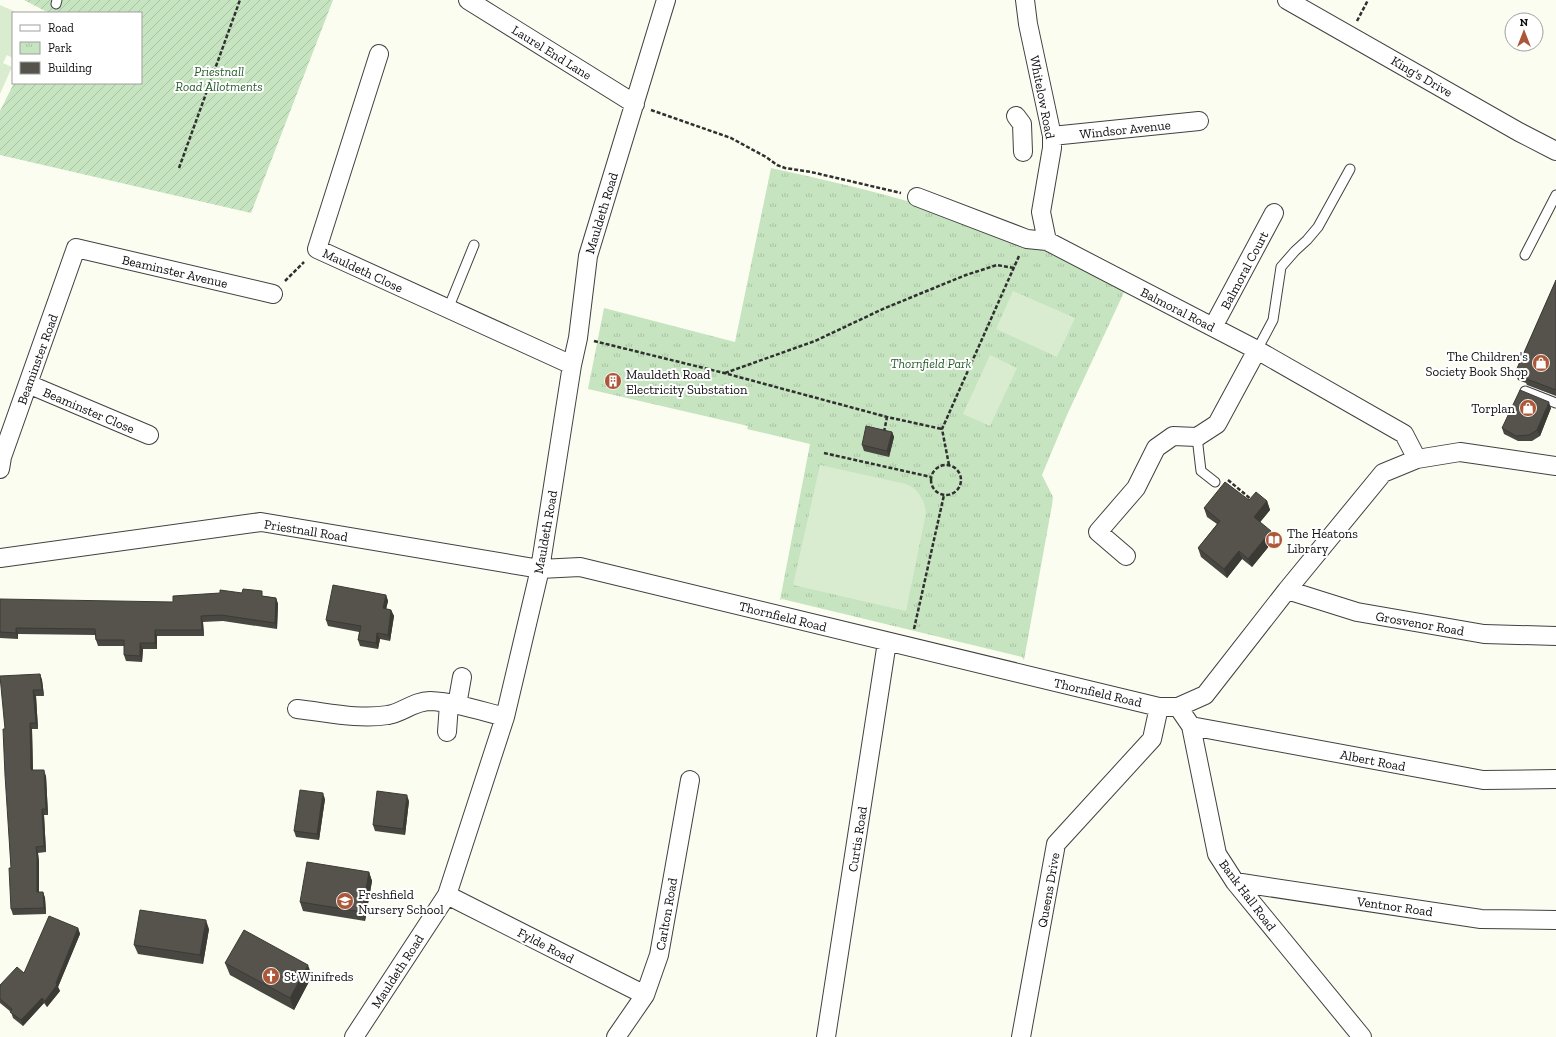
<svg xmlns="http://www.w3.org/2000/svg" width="1556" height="1037" viewBox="0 0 1556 1037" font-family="'Zilla Slab',serif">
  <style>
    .park { fill: url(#park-tufts) }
    .garden { fill: url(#garden-furrows) }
    .pitch { fill: #d9eccf }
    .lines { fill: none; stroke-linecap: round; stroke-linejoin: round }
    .lane-casing { stroke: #414141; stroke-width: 11 }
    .street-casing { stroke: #414141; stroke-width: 20 }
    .path { stroke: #303030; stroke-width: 2.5; stroke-dasharray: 4 2; stroke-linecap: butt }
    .lane { stroke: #fff; stroke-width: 9 }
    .street { stroke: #fff; stroke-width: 18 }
    .wall { fill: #494741 }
    .shaded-wall { fill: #3c3a35 }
    .building { fill: #55534c; stroke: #3c3a35 }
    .labels { text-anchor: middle; stroke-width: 4; stroke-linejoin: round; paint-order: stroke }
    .street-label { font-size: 13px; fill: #0e0e0e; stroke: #fff }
    .park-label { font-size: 13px; font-style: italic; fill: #275d2d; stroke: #fff }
    .poi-label { font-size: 13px; fill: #0e0e0e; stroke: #fff; text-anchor: start }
  </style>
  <defs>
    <pattern id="park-tufts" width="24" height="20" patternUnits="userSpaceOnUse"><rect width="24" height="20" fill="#c6e4bf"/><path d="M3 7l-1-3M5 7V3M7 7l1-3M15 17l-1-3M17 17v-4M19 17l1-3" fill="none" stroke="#a9c2a3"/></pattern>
    <pattern id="garden-furrows" width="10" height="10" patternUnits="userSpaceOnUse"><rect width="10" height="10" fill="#c6e4bf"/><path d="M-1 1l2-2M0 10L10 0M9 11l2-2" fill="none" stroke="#a9c2a3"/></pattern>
  </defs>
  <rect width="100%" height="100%" fill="#fcfdf1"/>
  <!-- park -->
  <path class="park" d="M 771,168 C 822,179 874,191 924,206 C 993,228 1061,257 1126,288 L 1067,415 L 1042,475 L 1053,497 L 1052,505 L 1024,660 L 1022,657 L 782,599 L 780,600 L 810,444 L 747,429 L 748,426 L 588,389 L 604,308 L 735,342 Z"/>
  <!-- garden -->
  <path class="garden" d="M 24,0 L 333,0 L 251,213 L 0,155 L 0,111 L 14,83 L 141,83 L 141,13 L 49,13 Z"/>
  <!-- pitch -->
  <path class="pitch" d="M 0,5 L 18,13 L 13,13 L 13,58 L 7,55 L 3,63 L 12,67 L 0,94 Z
    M 1013,291 L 1075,318 L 1057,357 L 996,329 Z
    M 990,355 L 1017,368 L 990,426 L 963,414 Z
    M 820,465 L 906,484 C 918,488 925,501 926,513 L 906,611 L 793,585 Z"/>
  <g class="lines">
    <!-- lane casing -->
    <g class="lane-casing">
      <path id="lane" d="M 56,4 L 57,0
        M 1525,255 L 1556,195
        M 448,309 L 474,245
        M 1257,350 L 1273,320 L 1281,267 L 1295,251 L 1307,240 L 1318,227 L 1350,169
        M 1525,391 L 1556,403
        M 1197,437 L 1201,471 L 1215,482"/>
    </g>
    <!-- street casing -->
    <g class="street-casing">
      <path id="street" d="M 468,0 L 635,104
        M 1025,0 L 1028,24 L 1052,136 L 1052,148 L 1041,212 L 1047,241
        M 1287,0 L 1519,132 L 1556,151
        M 379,54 L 317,249 L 572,365
        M 1016,116 L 1022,124 L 1023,152
        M 1052,136 L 1199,121
        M 917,197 L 1027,239 L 1047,241 L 1257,350 L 1404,434 L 1417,459
        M 1213,327 L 1274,213
        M 28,384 L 149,435
        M 0,469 L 2,457 L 76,248 L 273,294
        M 1126,556 L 1098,532 L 1136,488 L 1156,448 L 1173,436 L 1197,437 L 1217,424 L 1257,350
        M 0,558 L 261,522 L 540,569 L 580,567 L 1159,707 L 1178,707 L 1205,695 L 1287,590 L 1383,473 L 1417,459 L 1460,452 L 1556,466
        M 1287,590 L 1357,612 L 1484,634 L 1556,636
        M 457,705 L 462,677
        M 1178,707 L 1191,726 L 1217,854 L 1235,882 L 1362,1037
        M 297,709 C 326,712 358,720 388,715 C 402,713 414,701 430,701 C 455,702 481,711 505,717
        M 1191,726 L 1483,780 L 1556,779
        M 447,732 L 449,704
        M 1235,882 L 1481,919 L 1556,920
        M 447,895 L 645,995
        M 354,1037 L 447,895 L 505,717 L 540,569 L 572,365 L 578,338 L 588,256 L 666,0
        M 616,1037 L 645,995 L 659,955 L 690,780
        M 826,1037 L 887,642
        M 1021,1037 L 1056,844 L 1152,739 L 1159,707"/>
    </g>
    <!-- path -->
    <path class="path" d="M 1357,21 L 1368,0
      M 651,110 L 731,138 L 766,157 L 777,165 L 785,168 L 811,172 L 901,193
      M 179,168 L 240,0
      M 285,281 L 304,262
      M 594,341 L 724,373 L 887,417 L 942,429
      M 725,373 L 815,341 L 885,308 L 966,275 L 997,265 L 1014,268
      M 884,432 L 887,417
      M 824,453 L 931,477
      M931 480a15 15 0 1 1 30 0a15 15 0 1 1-30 0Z
      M 949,465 L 942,429 L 1019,256
      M 1228,480 L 1252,500
      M 914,629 L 944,495"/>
    <!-- lane -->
    <use href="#lane" class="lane"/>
    <!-- street -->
    <use href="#street" class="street"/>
  </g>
  <!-- wall -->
  <path class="wall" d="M 1556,280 L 1556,396 L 1527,385 L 1526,383 L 1518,380 L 1515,373 Z
    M 1551,408 L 1540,436 L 1532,441 L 1518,441 L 1504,434 L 1502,428 Z
    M 892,432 L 894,437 L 889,457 L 864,451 L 862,445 Z
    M 1249,500 L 1267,501 L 1270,510 L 1260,522 L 1274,540 L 1252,567 L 1242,559 L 1227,578 L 1201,557 L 1198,548 L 1217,524 L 1207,517 L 1204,508 Z
    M 386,595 L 388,601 L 386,609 L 391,610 L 394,616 L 390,641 L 380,639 L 378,649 L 360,646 L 358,640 L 359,632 L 328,626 L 326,620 Z
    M 264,596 L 276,598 L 278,604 L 277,629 L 223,621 L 203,622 L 204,636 L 157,636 L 157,649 L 143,649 L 142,662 L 126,661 L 124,655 L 124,646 L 98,646 L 96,640 L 95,635 L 18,634 L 18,639 L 0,638 L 0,609 L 173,602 Z
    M 40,674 L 42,680 L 44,696 L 36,696 L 38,729 L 32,729 L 33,770 L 46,776 L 48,815 L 44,815 L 46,852 L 38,853 L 39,862 L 39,892 L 43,892 L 45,898 L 46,914 L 13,915 L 11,909 L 11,868 L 5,729 Z
    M 325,799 L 319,840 L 296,837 L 294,831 Z
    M 409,801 L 405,835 L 375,831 L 373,825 Z
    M 369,872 L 372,881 L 365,921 L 303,911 L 300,902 Z
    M 78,928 L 80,934 L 58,987 L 60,991 L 47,1007 L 44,1003 L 23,1026 L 13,1018 L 11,1012 L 0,1003 L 0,985 L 24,973 Z
    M 209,929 L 203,964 L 138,954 L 134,945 Z
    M 225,963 L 312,976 L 294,1010 L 230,975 Z"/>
  <!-- shaded-wall -->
  <path class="shaded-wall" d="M 1549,402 L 1551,408 L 1540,436 L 1537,430 Z
    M 892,432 L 894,437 L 889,457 L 887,451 Z
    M 1267,501 L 1270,510 L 1257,526 L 1254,517 Z
    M 1271,531 L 1274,540 L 1252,567 L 1248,559 Z
    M 1239,551 L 1242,559 L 1227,578 L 1224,569 Z
    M 386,595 L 388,601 L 385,614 L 383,608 Z
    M 276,598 L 278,604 L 277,629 L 275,623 Z
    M 391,610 L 394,616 L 390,641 L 388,635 Z
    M 201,616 L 203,622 L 204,636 L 202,630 Z
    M 16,628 L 18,634 L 18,639 L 16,633 Z
    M 155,630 L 157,636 L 157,649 L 155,643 Z
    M 377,633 L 380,639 L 378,649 L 376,643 Z
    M 140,643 L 143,649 L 142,662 L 140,656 Z
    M 40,674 L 42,680 L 44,696 L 42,690 Z
    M 33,690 L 36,696 L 38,729 L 36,723 Z
    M 30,723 L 32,729 L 33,775 L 31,770 Z
    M 44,770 L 46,776 L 48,815 L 46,809 Z
    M 323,793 L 325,799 L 319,840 L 317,834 Z
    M 407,795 L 409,801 L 405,835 L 403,829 Z
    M 42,809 L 44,815 L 46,852 L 44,846 Z
    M 36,847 L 38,853 L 39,862 L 39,898 L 37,892 Z
    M 369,872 L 372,881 L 365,921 L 362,912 Z
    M 43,892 L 45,898 L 46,914 L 44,908 Z
    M 206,920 L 209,929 L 203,964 L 200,955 Z
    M 78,928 L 80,934 L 58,987 L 60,991 L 47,1007 L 45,1001 L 56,983 Z
    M 308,965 L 312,976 L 294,1010 L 290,998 Z
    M 42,998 L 44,1003 L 23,1026 L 21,1020 Z"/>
  <!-- building -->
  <path class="building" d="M 1556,280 L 1556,390 L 1524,378 L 1525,377 L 1515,373 Z
    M 1520,390 L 1549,402 L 1537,430 L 1529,435 L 1516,436 L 1502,428 Z
    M 866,426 L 892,432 L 887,451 L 862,445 Z
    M 1225,482 L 1249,500 L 1256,492 L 1267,501 L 1254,517 L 1271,531 L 1248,559 L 1239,551 L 1224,569 L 1198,548 L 1220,521 L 1204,508 Z
    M 333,585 L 386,595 L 383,608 L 391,610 L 388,635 L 377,633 L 376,643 L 358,640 L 361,626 L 326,620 Z
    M 243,589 L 262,591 L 262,596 L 276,598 L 275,623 L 221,615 L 201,616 L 202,630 L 155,630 L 155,643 L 140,643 L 140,656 L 124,655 L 124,640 L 96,640 L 95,629 L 16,628 L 16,633 L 0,632 L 0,599 L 173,602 L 173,596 L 220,593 L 220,590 L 242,593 Z
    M 40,674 L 42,690 L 33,690 L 36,723 L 30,723 L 31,770 L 44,770 L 46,809 L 42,809 L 44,846 L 36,847 L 37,856 L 37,892 L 43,892 L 44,908 L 11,909 L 9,868 L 11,868 L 5,775 L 3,729 L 5,729 L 0,676 Z
    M 300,790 L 323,793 L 317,834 L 294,831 Z
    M 377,791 L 407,795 L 403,829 L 373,825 Z
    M 307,862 L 369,872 L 362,912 L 300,902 Z
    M 140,910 L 206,920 L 200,955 L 134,945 Z
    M 49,916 L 78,928 L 56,983 L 57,985 L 45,1001 L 42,998 L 21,1020 L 10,1012 L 12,1009 L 0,999 L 0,985 L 17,967 L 24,973 Z
    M 244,930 L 308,965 L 290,998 L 225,963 Z"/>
  <!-- icons -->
  <defs>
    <g id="shop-disc" transform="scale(0.9)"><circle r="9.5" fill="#ac5838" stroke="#fff"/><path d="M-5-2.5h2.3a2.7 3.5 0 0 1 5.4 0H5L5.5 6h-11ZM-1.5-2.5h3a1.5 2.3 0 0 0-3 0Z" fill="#fff"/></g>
    <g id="building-disc" transform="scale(0.9)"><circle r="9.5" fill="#ac5838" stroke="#fff"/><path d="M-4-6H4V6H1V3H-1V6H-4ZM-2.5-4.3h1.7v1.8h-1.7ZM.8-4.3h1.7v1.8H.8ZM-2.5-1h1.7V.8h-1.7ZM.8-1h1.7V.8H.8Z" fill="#fff"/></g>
    <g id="library-disc" transform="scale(0.9)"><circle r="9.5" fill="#ac5838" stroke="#fff"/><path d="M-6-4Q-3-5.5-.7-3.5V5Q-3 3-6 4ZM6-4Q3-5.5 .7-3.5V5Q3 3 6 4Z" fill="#fff"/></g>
    <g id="school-disc" transform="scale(0.9)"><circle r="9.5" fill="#ac5838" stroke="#fff"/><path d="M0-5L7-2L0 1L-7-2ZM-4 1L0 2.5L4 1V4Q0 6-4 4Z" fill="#fff"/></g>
    <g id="church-disc" transform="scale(0.9)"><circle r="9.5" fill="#ac5838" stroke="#fff"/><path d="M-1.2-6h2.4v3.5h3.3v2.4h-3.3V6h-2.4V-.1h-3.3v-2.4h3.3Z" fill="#fff"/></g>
  </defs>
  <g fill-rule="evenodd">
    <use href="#shop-disc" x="1541" y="363"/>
    <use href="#building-disc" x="613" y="381"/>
    <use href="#shop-disc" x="1528" y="408"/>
    <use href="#library-disc" x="1274" y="540"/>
    <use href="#school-disc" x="345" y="901"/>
    <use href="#church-disc" x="271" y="976"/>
  </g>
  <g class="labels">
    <!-- street labels -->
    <g class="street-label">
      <text transform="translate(552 52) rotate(32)" y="5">Laurel End Lane</text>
      <text transform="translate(1422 76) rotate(30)" y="5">King's Drive</text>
      <text transform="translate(1043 97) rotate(79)" y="5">Whitelow Road</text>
      <text transform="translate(1125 129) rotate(-6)" y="5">Windsor Avenue</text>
      <text transform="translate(601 213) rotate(-73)" y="5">Mauldeth Road</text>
      <text transform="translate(363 270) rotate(25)" y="5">Mauldeth Close</text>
      <text transform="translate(1244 270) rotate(-62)" y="5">Balmoral Court</text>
      <text transform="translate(175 271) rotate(13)" y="5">Beaminster Avenue</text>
      <text transform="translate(1178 309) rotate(27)" y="5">Balmoral Road</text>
      <text transform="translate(37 359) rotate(-70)" y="5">Beaminster Road</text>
      <text transform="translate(89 410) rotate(23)" y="5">Beaminster Close</text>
      <text transform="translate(306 530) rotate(9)" y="5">Priestnall Road</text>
      <text transform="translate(545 532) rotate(-80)" y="5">Mauldeth Road</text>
      <text transform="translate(783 616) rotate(14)" y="5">Thornfield Road</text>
      <text transform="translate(1420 623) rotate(10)" y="5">Grosvenor Road</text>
      <text transform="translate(1098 692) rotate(13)" y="5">Thornfield Road</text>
      <text transform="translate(1373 760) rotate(11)" y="5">Albert Road</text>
      <text transform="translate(857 839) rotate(-81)" y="5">Curtis Road</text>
      <text transform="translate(1048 890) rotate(-80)" y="5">Queens Drive</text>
      <text transform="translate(1248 895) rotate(53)" y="5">Bank Hall Road</text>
      <text transform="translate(1395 906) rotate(8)" y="5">Ventnor Road</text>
      <text transform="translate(666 914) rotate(-80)" y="5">Carlton Road</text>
      <text transform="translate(546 945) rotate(27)" y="5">Fylde Road</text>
      <text transform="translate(397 971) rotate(-57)" y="5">Mauldeth Road</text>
    </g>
    <!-- park labels -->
    <g class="park-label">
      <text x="219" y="76">Priestnall<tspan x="219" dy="15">Road Allotments</tspan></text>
      <text x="931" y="368">Thornfield Park</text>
    </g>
    <!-- poi labels -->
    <g class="poi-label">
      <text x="1528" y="361" text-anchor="end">The Children's<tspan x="1528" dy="15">Society Book Shop</tspan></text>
      <text x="626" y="379">Mauldeth Road<tspan x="626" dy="15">Electricity Substation</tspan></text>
      <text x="1515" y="413" text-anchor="end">Torplan</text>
      <text x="1287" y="538">The Heatons<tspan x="1287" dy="15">Library</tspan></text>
      <text x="358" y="899">Freshfield<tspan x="358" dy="15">Nursery School</tspan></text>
      <text x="284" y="981">St Winifreds</text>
    </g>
  </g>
  <!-- legend -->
  <rect x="12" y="12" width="130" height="72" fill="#ffffff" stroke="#9f9f9f"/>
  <rect x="20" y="25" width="20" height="6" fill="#ffffff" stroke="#9f9f9f"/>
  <text x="48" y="32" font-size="12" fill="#0e0e0e">Road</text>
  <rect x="20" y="42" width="20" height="12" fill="url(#park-tufts)" stroke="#9f9f9f"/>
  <text x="48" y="52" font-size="12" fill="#0e0e0e">Park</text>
  <rect x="20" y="62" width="20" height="12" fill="#55534c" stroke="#9f9f9f"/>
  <text x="48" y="72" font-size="12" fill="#0e0e0e">Building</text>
  <!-- north arrow -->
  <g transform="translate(1524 32)"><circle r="19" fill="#ffffff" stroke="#9f9f9f"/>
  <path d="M0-3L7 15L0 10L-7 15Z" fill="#ac5838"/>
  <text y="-6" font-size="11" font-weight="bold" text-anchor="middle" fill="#0e0e0e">N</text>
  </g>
</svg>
